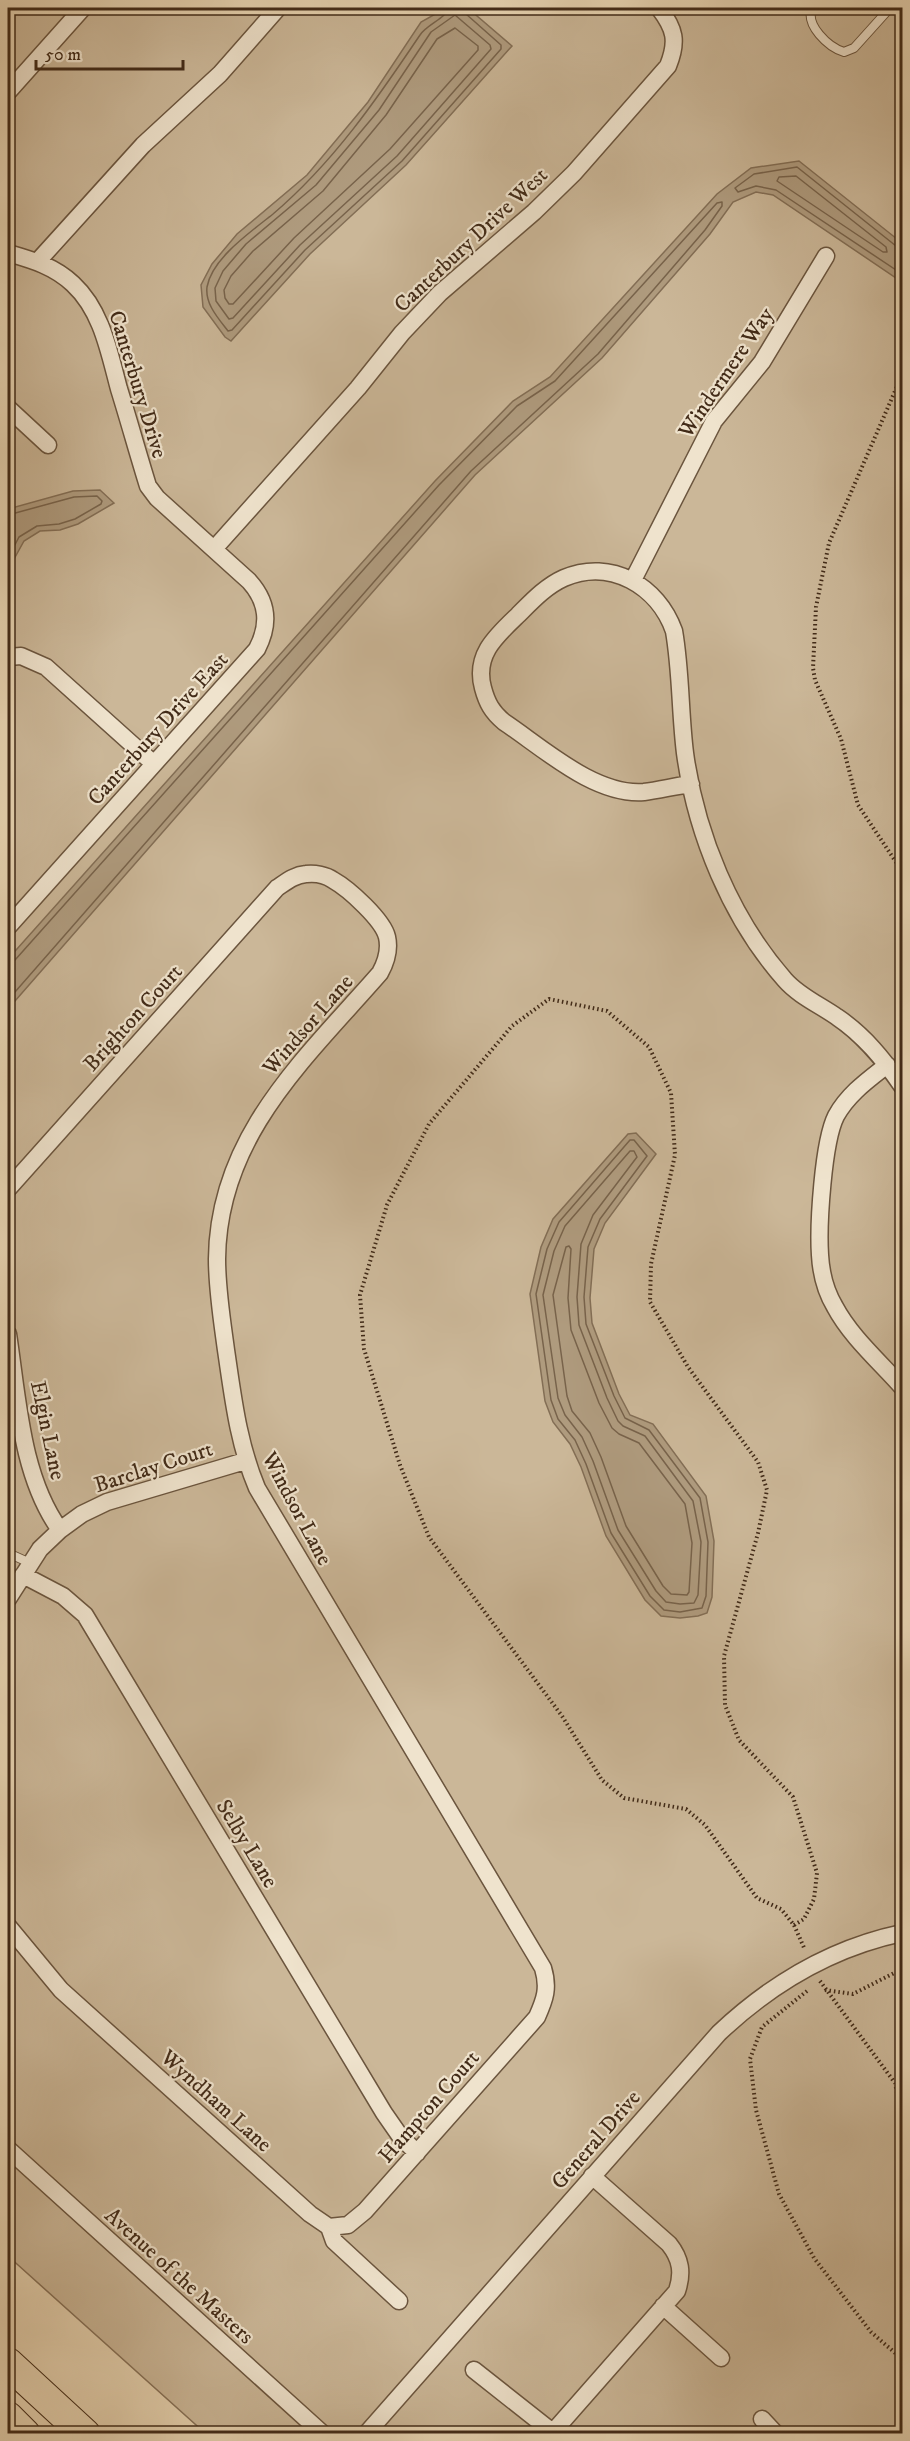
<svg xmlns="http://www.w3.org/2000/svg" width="910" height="2441" viewBox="0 0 910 2441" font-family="'IM FELL DW Pica',serif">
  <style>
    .green { fill: #cbb798; stroke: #867158; stroke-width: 1.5 }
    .water { fill: #af9b7e; stroke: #836e55; stroke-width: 1.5 }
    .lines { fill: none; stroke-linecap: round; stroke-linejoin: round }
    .shore { stroke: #78634b; stroke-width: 1.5 }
    .lane-casing { stroke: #6b553e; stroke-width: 10 }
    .street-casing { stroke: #6b553e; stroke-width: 19 }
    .highway-casing { stroke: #422b18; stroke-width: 32 }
    .path { stroke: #422b18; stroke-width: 4; stroke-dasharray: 1.5 3; stroke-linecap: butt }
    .lane { stroke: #efe3cd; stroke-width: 8 }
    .street { stroke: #efe3cd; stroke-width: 16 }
    .highway { stroke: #e7d4b2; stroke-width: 30 }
    .labels { text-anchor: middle; stroke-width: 4.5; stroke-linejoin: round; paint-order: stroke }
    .street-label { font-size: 22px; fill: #422b18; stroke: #efe3cd }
  </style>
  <rect width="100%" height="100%" fill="#e7d4b2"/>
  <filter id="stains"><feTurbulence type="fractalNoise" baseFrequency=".00333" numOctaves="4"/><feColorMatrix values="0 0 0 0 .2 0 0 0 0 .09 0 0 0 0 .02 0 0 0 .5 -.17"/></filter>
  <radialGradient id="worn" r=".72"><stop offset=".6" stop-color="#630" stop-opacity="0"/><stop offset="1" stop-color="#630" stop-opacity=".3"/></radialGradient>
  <!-- green -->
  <path class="green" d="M 8,8 L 902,8 L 902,2433 L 205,2433 L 8,2256 Z"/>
  <!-- water -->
  <path class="water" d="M 446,8 L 470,10 L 512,46 L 406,165 L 310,254 L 231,341 L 225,337 L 203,307 L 201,285 L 212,264 L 237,234 L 307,175 L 368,102 L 421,22 Z
    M 799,161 L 902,243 L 902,282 L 773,195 L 756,192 L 733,202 L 710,234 L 602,358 L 475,475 L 8,1009 L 8,959 L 435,481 L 513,401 L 550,377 L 717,194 L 751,168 Z
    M 100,490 L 114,503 L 78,524 L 60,530 L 40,531 L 24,541 L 8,570 L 8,509 L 73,491 Z
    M 636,1133 L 656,1154 L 605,1223 L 594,1249 L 590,1298 L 592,1323 L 619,1394 L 630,1415 L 653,1424 L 706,1496 L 714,1541 L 712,1597 L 707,1613 L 698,1616 L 680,1618 L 661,1616 L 645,1600 L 606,1536 L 581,1467 L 570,1444 L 553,1422 L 545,1401 L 530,1294 L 541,1247 L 553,1219 L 628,1134 Z"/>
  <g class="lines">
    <!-- shore -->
    <path class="shore" d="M 448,8 C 447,18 427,24 420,35 C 377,99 333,163 273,214 C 252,231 212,258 207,287 C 205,304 218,318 228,331 L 232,330 L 305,250 L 402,161 L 501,49 L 501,45 L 466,14 L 464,8
      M 455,15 L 490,45 L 491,49 L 397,156 L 300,245 L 233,318 L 229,319 L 216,301 L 215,288 L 223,271 L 246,244 L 316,185 L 379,110 L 431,32 Z
      M 455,28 L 478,46 L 478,50 L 390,149 L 294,238 L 233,304 L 229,304 L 225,298 L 224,290 L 231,276 L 253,251 L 323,191 L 386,115 L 437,39 Z
      M 796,176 L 886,247 L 887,252 L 883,252 L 777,181 L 779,177 Z
      M 902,247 L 896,246 L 797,167 L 754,174 L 735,188 L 738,192 L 756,186 L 776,190 L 902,274
      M 8,515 L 74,497 L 97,496 L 102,501 L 101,504 L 75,519 L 59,524 L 37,526 L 19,537 L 8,558
      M 8,962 L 15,960 L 439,485 L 517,406 L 555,381 L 717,203 L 722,202 L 722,206 L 705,230 L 598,354 L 471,471 L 8,1000
      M 630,1140 L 634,1140 L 647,1156 L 600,1219 L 588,1247 L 584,1297 L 586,1324 L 614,1396 L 625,1418 L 649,1430 L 700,1498 L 708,1542 L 706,1596 L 702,1608 L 680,1612 L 664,1610 L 650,1596 L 611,1533 L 586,1464 L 575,1440 L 558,1419 L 551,1400 L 536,1294 L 547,1249 L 559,1222 Z
      M 630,1151 L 634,1151 L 637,1157 L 593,1215 L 581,1244 L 577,1297 L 579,1325 L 607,1398 L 618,1421 L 623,1426 L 645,1436 L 693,1501 L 701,1542 L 698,1595 L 694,1603 L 680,1604 L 666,1602 L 656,1591 L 618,1530 L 593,1461 L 582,1437 L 565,1415 L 558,1398 L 543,1295 L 554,1251 L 565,1226 Z
      M 569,1246 L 571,1249 L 568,1298 L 571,1330 L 599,1403 L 612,1428 L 619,1434 L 639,1443 L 685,1504 L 692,1543 L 689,1592 L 687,1595 L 671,1594 L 663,1586 L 626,1526 L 601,1457 L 590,1433 L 572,1411 L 567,1396 L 553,1295 L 566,1247 Z"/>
    <!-- lane casing -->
    <g class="lane-casing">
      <path id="lane" d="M 812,8 C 805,25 828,47 844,52 L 854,48 L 890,8
        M 8,1553 L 30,1563"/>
    </g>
    <!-- street casing -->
    <g class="street-casing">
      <path id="street" d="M 8,92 L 83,8
        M 8,253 C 32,260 54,266 73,284 C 102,311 109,352 119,389 C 129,421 138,454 148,486 L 157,498 L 249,581 C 268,602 270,624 257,649 L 8,927
        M 38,261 L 143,145 L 220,74 L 278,8
        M 8,408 L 48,445
        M 214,549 L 358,388 L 402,333 L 440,293 L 534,212 L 574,173 L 668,66 C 678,41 675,29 659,8
        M 633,580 L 714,421 L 762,362 L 826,256
        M 8,657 L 21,656 L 46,667 L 154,764
        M 691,784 C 675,786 660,790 644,792 C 595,796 543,748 504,722 C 492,712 487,703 483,688 C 474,655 496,636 518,615 C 532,601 546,586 564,578 C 611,558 658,586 674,631 C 681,671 680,713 685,753 C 696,834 731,919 785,980 C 799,996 820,1005 837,1017 C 864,1035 884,1060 902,1086
        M 887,1065 C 868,1080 848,1094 836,1116 C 823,1142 818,1225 820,1255 C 821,1273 826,1292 835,1307 C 851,1337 880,1362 902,1387
        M 8,1189 L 277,888 C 286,882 294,875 306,874 C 315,873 326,875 333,880 C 349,889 383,920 387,937 C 390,950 386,962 380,973 C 305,1059 218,1136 217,1259 C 217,1290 222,1320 226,1350 C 233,1397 238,1443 257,1488 L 543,1968 C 549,1988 545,1999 537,2017 L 365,2211 L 348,2225 L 329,2227
        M 8,1334 C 18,1399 21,1476 60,1530
        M 23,1575 L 63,1596 L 85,1615 L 384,2113 L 400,2136 L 417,2153
        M 8,1599 L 40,1549 L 60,1530 L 82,1514 L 107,1502 L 245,1461
        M 8,1926 L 61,1990 L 310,2214 L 329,2227 L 334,2241 L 399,2301
        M 8,2149 L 323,2434
        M 663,2306 L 721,2358
        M 474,2370 L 555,2434
        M 762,2419 L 776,2434
        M 553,2432 L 677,2291 C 683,2273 681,2259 669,2244 L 592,2176
        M 366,2434 L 719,2033 C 772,1983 831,1948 902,1933"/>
    </g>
    <!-- highway casing -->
    <g class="highway-casing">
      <path id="highway" d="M 8,2363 L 85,2434
        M 8,2417 L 25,2434"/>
    </g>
    <!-- path -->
    <path class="path" d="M 902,375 L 829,543 L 816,607 L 813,668 L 815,680 L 841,739 L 858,805 L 902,871
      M 794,1925 L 804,1919 L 814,1899 L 817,1873 L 793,1797 L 739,1740 L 725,1705 L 724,1656 L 758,1533 L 767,1490 L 758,1462 L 688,1367 L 650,1302 L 651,1264 L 675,1155 L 671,1093 L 649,1047 L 607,1011 L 549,999 L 512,1026 L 429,1124 L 387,1205 L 360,1295 L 364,1349 L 400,1465 L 429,1537 L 562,1716 L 602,1780 L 624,1798 L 686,1809 L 705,1825 L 757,1898 L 781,1909 L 794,1925 L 805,1950
      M 820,1981 L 895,2083 L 902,2117
      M 825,1990 L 853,1994 L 902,1969
      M 807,1991 L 762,2027 L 750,2059 L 756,2110 L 779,2194 L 814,2258 L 871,2332 L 902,2359"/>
    <!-- lane -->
    <use href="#lane" class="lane"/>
    <!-- street -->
    <use href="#street" class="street"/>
    <!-- highway -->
    <use href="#highway" class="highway"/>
  </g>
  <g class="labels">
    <!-- street labels -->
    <g class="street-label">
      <text transform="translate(470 239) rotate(-43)" y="8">Canterbury Drive West</text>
      <text transform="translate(725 372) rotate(-56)" y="8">Windermere Way</text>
      <text transform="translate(139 384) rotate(73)" y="8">Canterbury Drive</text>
      <text transform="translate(157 728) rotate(-48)" y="8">Canterbury Drive East</text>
      <text transform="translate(132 1017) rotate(-48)" y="8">Brighton Court</text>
      <text transform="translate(307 1024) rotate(-49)" y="8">Windsor Lane</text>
      <text transform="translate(49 1430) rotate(78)" y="8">Elgin Lane</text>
      <text transform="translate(153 1466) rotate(-18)" y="8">Barclay Court</text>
      <text transform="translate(298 1508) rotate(62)" y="8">Windsor Lane</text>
      <text transform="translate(248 1843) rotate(59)" y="8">Selby Lane</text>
      <text transform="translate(217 2100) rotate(42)" y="8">Wyndham Lane</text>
      <text transform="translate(428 2106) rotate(-49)" y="8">Hampton Court</text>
      <text transform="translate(595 2139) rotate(-49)" y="8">General Drive</text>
      <text transform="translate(180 2275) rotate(42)" y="8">Avenue of the Masters</text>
    </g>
  </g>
  <!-- margin -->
  <rect width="910" height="2441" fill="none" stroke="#e7d4b2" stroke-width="30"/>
  <rect x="9" y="9" width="892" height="2423" fill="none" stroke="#422b18" stroke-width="3"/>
  <rect x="15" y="15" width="880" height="2411" fill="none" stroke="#422b18" stroke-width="1.5"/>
  <!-- scale -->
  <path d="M36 60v9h147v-9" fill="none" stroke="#422b18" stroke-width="3"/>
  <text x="45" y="60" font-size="18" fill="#422b18" stroke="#efe3cd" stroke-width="4.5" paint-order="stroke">50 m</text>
  <rect width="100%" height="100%" filter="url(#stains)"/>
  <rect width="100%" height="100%" fill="url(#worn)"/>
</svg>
